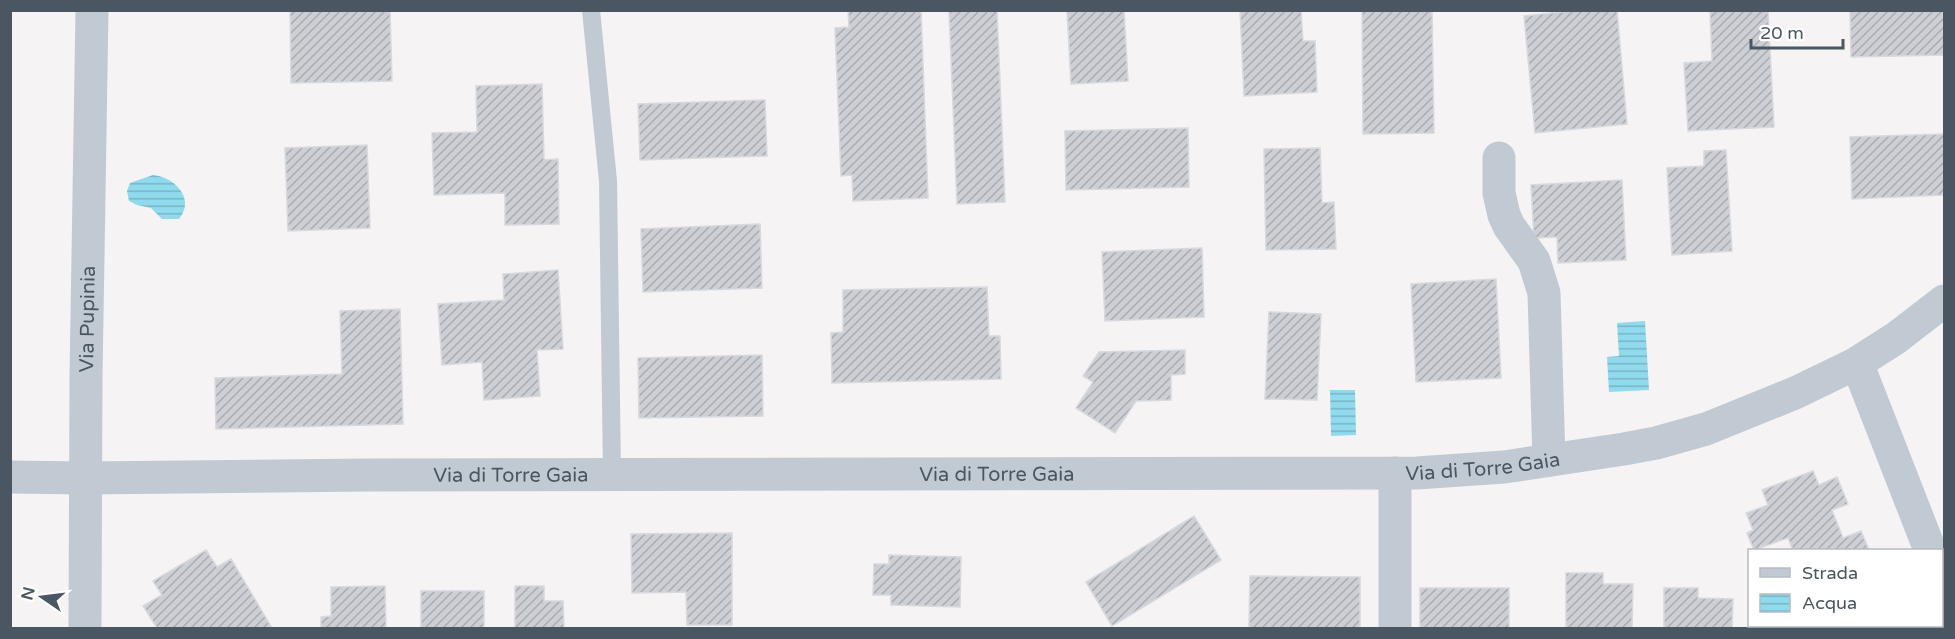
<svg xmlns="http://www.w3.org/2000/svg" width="1955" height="639" viewBox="0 0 1955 639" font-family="'Varela Round',sans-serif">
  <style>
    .water { fill: url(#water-rules) }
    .building { fill: url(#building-hatch); stroke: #d7d9de; stroke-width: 1.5 }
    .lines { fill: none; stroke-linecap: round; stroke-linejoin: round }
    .lane { stroke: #c1cad2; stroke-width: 18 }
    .street { stroke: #c1cad2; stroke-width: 33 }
    .labels { text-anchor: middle; stroke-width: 6; stroke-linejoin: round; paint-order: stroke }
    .street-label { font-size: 20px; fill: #4a5661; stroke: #fff }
  </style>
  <defs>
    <pattern id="water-rules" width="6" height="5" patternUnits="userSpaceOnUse" patternTransform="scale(1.5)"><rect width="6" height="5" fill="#90daee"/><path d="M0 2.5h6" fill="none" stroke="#78b4c4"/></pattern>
    <pattern id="building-hatch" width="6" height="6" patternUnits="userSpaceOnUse" patternTransform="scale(1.5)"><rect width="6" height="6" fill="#cdcfd5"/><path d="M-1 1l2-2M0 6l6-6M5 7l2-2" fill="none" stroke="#a8abb0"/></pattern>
  </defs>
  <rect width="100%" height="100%" fill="#f5f3f3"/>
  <!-- water -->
  <path class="water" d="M 153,175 C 174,177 196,198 179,219 L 162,219 L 151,208 L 137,205 L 129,201 L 127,191 L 130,183 Z
    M 1645,321 L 1649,390 L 1609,392 L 1607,357 L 1619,356 L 1617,323 Z
    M 1330,390 L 1355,390 L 1356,435 L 1331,436 Z"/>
  <!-- building -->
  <path class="building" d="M 290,10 L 390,10 L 392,81 L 291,83 Z
    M 848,10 L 921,10 L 928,198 L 853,201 L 852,175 L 841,176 L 835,28 L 849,27 Z
    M 949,10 L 997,10 L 1005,202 L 957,204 Z
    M 1067,10 L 1124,10 L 1128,81 L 1071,84 Z
    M 1240,10 L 1301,10 L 1303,41 L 1315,41 L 1317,92 L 1244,96 Z
    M 1362,10 L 1432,10 L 1434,133 L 1363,134 Z
    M 1579,10 L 1617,10 L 1627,124 L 1535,133 L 1524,16 Z
    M 1710,10 L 1768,10 L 1774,127 L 1688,131 L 1684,63 L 1712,61 Z
    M 1850,10 L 1944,10 L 1944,55 L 1851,57 Z
    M 542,84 L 544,160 L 558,159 L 559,224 L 505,225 L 505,193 L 434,195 L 432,133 L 477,132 L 476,86 Z
    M 765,100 L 767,156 L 640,160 L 638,104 Z
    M 1188,128 L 1189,187 L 1066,190 L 1065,131 Z
    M 1944,134 L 1944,195 L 1852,199 L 1850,137 Z
    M 367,145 L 370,228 L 288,231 L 285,148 Z
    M 1320,148 L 1322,203 L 1334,202 L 1336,249 L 1266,250 L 1264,149 Z
    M 1726,150 L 1732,251 L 1672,255 L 1667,168 L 1704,166 L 1704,151 Z
    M 1622,180 L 1626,260 L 1558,263 L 1557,237 L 1534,238 L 1531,185 Z
    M 760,224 L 762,288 L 643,292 L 641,229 Z
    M 1202,248 L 1204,317 L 1105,321 L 1102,252 Z
    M 558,270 L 563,349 L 537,350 L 540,396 L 484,400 L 482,362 L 442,365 L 438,304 L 504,300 L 503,274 Z
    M 1496,279 L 1501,378 L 1416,382 L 1411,284 Z
    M 987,287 L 989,336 L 1000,336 L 1001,379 L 832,383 L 831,333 L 843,332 L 843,290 Z
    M 400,309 L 403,424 L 216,429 L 215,378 L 342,374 L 340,311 Z
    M 1269,312 L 1321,314 L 1317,400 L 1265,399 Z
    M 1185,350 L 1185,374 L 1171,375 L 1171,400 L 1136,401 L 1115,433 L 1076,408 L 1093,382 L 1083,376 L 1099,352 Z
    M 762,355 L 763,416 L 639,418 L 638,358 Z
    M 1813,471 L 1819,485 L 1837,477 L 1848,504 L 1832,510 L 1843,538 L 1861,531 L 1869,550 L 1793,550 L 1788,538 L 1754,550 L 1747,533 L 1753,530 L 1746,513 L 1768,505 L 1762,490 Z
    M 1194,516 L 1221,560 L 1112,626 L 1086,582 Z
    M 732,533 L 732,625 L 687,625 L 686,592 L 632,593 L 631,534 Z
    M 206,550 L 217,567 L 231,559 L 272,628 L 157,628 L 143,606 L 162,595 L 153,581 Z
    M 889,555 L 961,557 L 960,607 L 891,605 L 891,595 L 873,595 L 874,564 L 889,564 Z
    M 1566,573 L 1603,573 L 1603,584 L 1633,584 L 1632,628 L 1566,628 Z
    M 1250,576 L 1360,577 L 1360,628 L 1249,628 Z
    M 385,586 L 386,628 L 321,628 L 321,617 L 331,616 L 331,587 Z
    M 515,586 L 544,586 L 544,601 L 563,601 L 564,628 L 515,628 Z
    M 1420,588 L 1509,588 L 1509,628 L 1420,628 Z
    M 1664,588 L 1698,588 L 1698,598 L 1733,599 L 1732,628 L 1664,628 Z
    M 421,591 L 484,591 L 484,628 L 421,628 Z"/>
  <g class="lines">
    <!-- lane -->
    <path class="lane" d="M 591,10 L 608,181 L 612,474"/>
    <!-- street -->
    <g class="street">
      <path d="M 1499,158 L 1499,193 L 1504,215 L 1509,226 L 1534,261 L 1544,293 L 1549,460"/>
      <path d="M 1857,363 L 1930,550"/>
      <path d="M 1395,473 L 1395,628"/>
      <path id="s1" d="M 10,477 L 86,478 L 369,475 L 1417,473 L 1504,467 L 1624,449 L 1656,443 L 1706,429 L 1795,393 L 1857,363 L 1896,338 L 1944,301"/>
      <path d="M 1942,579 L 1944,587"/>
      <path id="s2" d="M 85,628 L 86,378 L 92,10"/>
      <path d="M 1890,628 L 1898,626"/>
    </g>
  </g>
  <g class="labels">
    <!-- street labels -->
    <g class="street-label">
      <text dy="7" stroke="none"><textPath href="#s2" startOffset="309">Via Pupinia</textPath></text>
      <text dy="7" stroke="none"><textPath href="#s1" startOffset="1473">Via di Torre Gaia</textPath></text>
      <text dy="7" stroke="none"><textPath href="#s1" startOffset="987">Via di Torre Gaia</textPath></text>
      <text dy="7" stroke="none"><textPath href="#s1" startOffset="501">Via di Torre Gaia</textPath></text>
    </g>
  </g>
  <!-- border -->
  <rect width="1955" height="639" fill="none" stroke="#4a5661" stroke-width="24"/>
  <!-- legend -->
  <rect x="1748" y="549" width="195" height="78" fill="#ffffff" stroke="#b7bbc0" stroke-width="1.5"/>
  <rect x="1760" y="568" width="30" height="9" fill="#c1cad2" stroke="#b7bbc0" stroke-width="1.5"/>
  <text x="1802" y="579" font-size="18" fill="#4a5661">Strada</text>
  <rect x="1760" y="594" width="30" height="18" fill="url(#water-rules)" stroke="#b7bbc0" stroke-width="1.5"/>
  <text x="1802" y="609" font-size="18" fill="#4a5661">Acqua</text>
  <!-- north arrow -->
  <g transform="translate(42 597) rotate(284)" stroke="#ffffff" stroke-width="4.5" paint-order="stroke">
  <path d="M0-4.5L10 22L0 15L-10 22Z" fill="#4a5661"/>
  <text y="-9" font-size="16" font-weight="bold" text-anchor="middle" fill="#4a5661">N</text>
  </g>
  <!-- scale -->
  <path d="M1751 39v9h92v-9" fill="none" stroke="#4a5661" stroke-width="3"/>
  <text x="1760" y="39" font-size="18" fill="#4a5661" stroke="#ffffff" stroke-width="4.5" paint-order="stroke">20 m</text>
</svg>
